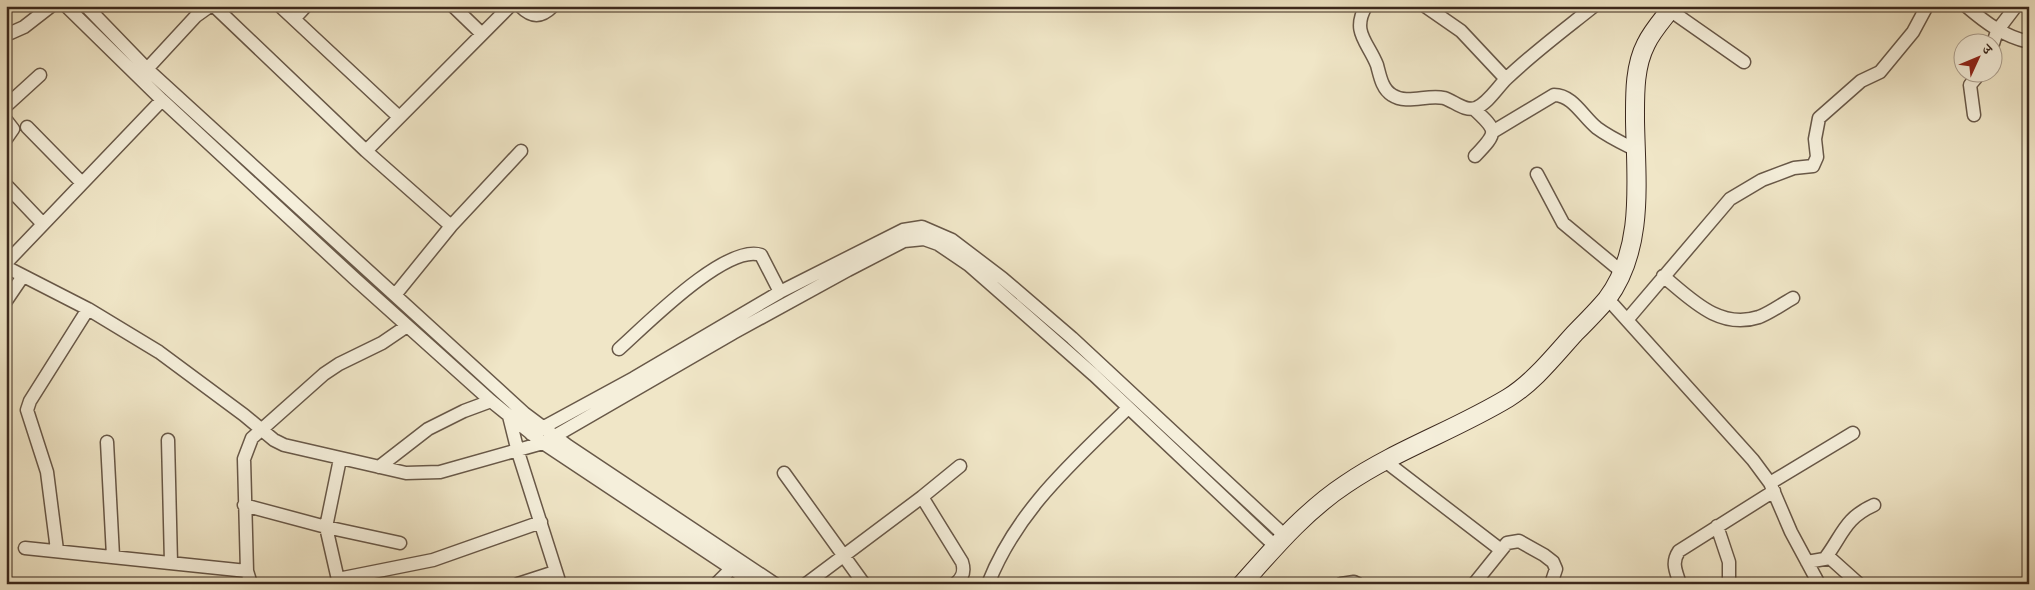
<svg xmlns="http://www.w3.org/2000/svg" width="2035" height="590" viewBox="0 0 2035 590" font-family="'IM FELL Double Pica','Noto Serif Devanagari',serif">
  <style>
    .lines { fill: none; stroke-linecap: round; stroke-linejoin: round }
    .street-casing { stroke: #685848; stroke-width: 15 }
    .secondary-casing { stroke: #3b281d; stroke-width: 20 }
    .street { stroke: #f5efdb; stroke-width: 12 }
    .secondary { stroke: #f5efdb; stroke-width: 18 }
  </style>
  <rect width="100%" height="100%" fill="#f0e6c7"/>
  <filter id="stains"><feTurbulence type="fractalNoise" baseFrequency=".004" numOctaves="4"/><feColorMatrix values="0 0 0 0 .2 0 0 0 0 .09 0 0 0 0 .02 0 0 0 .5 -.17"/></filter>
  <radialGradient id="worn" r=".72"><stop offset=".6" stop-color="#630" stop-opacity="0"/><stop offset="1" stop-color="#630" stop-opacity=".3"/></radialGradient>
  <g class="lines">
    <!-- street casing -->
    <g class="street-casing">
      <path id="street" d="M 66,6 L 162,100 L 354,278 L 491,401 L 543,443 L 755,584
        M 86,6 L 147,69 L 524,413 L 568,446 L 775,584
        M 214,6 L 366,151 L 451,226
        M 280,6 L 399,117
        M 453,6 L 482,34
        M 520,6 C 532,18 541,18 553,6
        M 1366,6 C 1351,32 1368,42 1377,65 C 1380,76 1382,89 1392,95 C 1407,105 1427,94 1444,98 C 1454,101 1465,112 1476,108 C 1488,103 1497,88 1506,79 C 1533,53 1564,30 1594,6
        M 1425,6 L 1461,31 L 1506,79
        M 1664,6 L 1744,62
        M 1966,6 C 1986,23 2003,36 2029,42
        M 294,19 L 306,6
        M 6,35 L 24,27 L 51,6
        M 1992,47 L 1997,31 L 2016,6
        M 147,69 L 196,16 L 210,6
        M 6,106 L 40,75
        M 1474,109 C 1498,131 1498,132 1475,156
        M 1974,115 L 1970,85 L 1981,72
        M 6,120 L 13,129 L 6,139
        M 27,127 L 82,183
        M 1494,131 L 1554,95 C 1573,95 1583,117 1597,128 C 1609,137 1622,143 1636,150
        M 366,151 L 510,6
        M 1537,174 L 1563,223 L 1622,272
        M 6,185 L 43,224
        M 6,263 L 162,100
        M 6,267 L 88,309 L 159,352 L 244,415 L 274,440 L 284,445 L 406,473 L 440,472 L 543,443 L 733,333 L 848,270 L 904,241 L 924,239 L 938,244 L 969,265 L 1094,375 L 1275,546
        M 1663,276 C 1691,299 1719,330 1759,317 C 1770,313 1782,304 1793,298
        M 395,295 L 451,226 L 521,151
        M 1607,298 L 1753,460 L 1770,483 L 1791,532 L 1819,584
        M 6,301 L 23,276
        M 1627,320 L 1730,199 L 1762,180 L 1794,168 L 1813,166 L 1817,157 L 1815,139 L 1819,118 L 1861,81 L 1880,72 L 1913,32 L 1927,6
        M 619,349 C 645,326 726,243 761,255 L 780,292
        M 509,416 L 518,452 L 560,584
        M 531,434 L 634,378 L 780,292 L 903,230 L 922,227 L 952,240 L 1002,278 L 1072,338 L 1284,535
        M 168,440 L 171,563
        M 107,442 L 113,556
        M 1385,461 L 1501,550
        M 379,467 L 428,429 L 464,411 L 491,401
        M 784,473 L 864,584
        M 1770,483 L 1853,433
        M 922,497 L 962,562 C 965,571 963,578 955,584
        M 244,505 L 326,527 L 400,543
        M 1717,526 L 1729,562 L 1729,584
        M 25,548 L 247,571
        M 57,550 L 47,472 L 27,410 L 30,401 L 88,309
        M 1826,557 C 1843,534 1845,518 1874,505
        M 1807,562 L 1830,558 L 1859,584
        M 338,579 L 433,560 L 541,522
        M 251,584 L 247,571 L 244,459 L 252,438 L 324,374 L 339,364 L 382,343 L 407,326
        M 339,584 L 326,527 L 340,459
        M 518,584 L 555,572
        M 716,584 L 732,568
        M 806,584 L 922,497 L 960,466
        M 988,584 C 1017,510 1073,462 1128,408
        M 1341,584 L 1354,582 L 1358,584
        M 1474,584 L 1507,543 L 1519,541 L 1544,555 L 1553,562 L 1556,569 L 1551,584
        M 1680,584 C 1676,571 1671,563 1679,551 L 1774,491"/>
    </g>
    <!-- secondary casing -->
    <g class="secondary-casing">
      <path id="secondary" d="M 1242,584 C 1274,548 1305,511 1346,484 C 1396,450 1455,430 1508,398 C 1534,382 1554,356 1575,333 C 1586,322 1597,311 1607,299 C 1645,248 1636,180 1635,121 C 1635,96 1634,67 1646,44 C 1652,31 1664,18 1673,6"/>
    </g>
    <!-- street -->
    <use href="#street" class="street"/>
    <!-- secondary -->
    <use href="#secondary" class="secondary"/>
  </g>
  <!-- margin -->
  <rect width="2035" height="590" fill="none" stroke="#f0e6c7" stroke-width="25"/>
  <rect x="8" y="8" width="2020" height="575" fill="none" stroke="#3b281d" stroke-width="2.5"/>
  <rect x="12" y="12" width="2010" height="565" fill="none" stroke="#3b281d"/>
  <!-- north arrow -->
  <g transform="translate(1978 58) rotate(46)"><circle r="24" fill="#f5efdb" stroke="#ab9f8f"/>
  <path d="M0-4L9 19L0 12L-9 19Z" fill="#8f2418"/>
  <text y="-8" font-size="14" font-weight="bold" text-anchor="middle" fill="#3b281d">उ</text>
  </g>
  <rect width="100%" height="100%" filter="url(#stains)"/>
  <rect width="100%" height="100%" fill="url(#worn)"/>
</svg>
